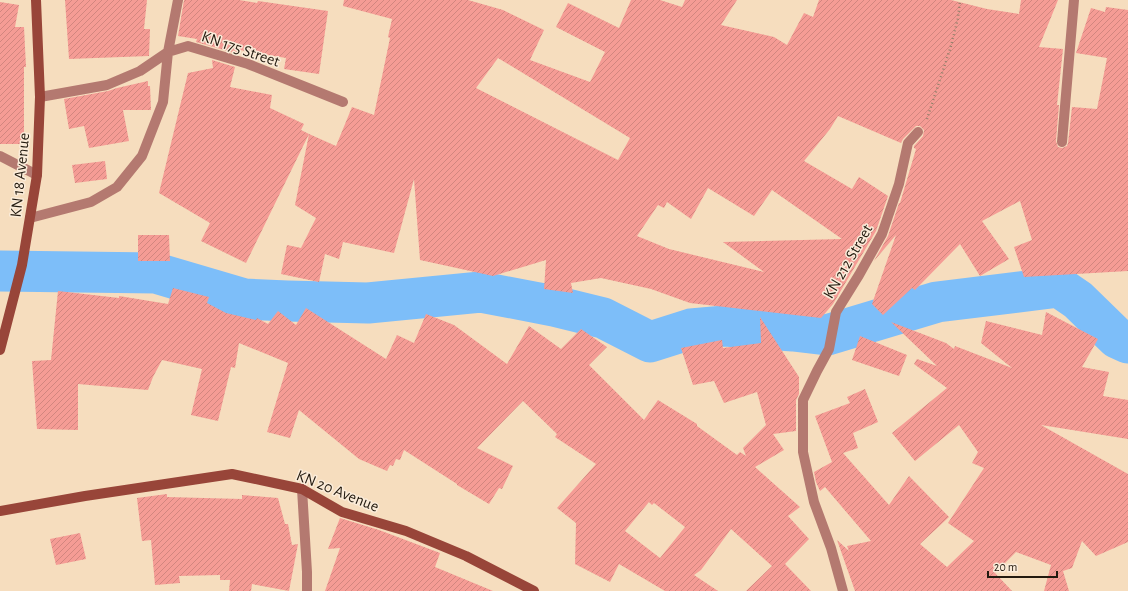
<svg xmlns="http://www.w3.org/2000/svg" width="1128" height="591" viewBox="0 0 1128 591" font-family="'Alegreya Sans',sans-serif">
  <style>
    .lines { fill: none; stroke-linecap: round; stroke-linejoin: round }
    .stream { stroke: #628db3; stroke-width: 7 }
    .river { stroke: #7dbef9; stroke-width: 41 }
    .building { fill: url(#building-hatch); fill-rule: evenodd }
    .path { stroke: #91806a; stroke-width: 2.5; stroke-dasharray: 1 3; stroke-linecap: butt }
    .street { stroke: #b47970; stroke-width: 10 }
    .secondary { stroke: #984539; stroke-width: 10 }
    .labels { text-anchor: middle; stroke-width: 3; stroke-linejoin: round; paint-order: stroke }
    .street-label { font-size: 16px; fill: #231a0f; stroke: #fbecda }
  </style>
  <defs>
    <pattern id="building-hatch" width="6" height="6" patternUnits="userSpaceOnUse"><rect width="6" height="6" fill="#f59c95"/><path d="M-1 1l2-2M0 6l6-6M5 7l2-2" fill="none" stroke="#d2867f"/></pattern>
  </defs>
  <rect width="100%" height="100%" fill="#f6ddbe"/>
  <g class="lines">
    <!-- stream -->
    <path class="stream" d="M 472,277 L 481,292"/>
    <!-- river -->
    <path class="river" d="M 0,271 L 156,273 L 244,299 L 287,301 L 368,303 L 481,292 L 554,306 L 603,318 L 650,342 L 691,329 L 725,326 L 793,331 L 827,335 L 937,302 L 1059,287 L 1078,300 L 1117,338 L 1128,343"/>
  </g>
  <!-- building -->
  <path class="building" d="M 65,0 L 147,0 L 144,29 L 150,29 L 149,56 L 69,59 Z
    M 184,0 L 239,0 L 257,3 L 258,1 L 328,11 L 319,74 L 284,69 L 286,58 L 240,50 L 238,54 L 196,42 L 197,39 L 178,36 Z
    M 344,0 L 468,0 L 503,10 L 544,30 L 530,60 L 590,82 L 605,52 L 556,27 L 568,3 L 619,28 L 631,0 L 660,0 L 682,7 L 685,0 L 737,0 L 721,25 L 774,37 L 787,45 L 804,13 L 813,17 L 819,0 L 951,0 L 987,9 L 1019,14 L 1021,0 L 1058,0 L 1039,47 L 1063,49 L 1057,105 L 1059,105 L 1056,141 L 1058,147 L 1062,148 L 1067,146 L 1068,143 L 1072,107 L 1097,109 L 1107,58 L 1076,53 L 1091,8 L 1105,12 L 1106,7 L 1128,10 L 1128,271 L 1024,277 L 1014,247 L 1032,240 L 1020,201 L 982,221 L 1009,259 L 980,276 L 960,244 L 915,290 L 912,288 L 883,315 L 872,304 L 896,235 L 874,261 L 888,236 L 899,203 L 900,203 L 916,149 L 914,148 L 914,146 L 923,136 L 924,130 L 920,126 L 916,126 L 903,139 L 901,143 L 838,116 L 830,129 L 804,161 L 852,189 L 859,177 L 888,196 L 876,231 L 833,304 L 821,318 L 690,303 L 651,289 L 601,278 L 571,283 L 573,293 L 544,289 L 546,260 L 493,276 L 420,260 L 414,179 L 394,253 L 343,242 L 339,259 L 325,254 L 319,282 L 281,274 L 287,245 L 301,248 L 316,218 L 295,205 L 309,134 L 336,146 L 352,107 L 374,115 L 390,38 L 388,37 L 392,19 L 343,6 ZM 498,58 L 630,138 L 618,160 L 476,88 ZM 708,188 L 754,216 L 772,190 L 842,239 L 723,242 L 764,272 L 669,249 L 637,236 L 658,205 L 664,208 L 667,202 L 691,219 Z
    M 0,2 L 19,5 L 15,27 L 24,27 L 26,67 L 24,67 L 24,144 L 0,144 Z
    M 212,60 L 235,67 L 230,87 L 272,95 L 270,108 L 304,124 L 301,130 L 309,134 L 246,263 L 201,241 L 210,223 L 159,193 L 188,73 L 213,68 Z
    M 148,81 L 148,86 L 150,86 L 151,110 L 123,110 L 129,141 L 89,148 L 84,126 L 69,129 L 64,99 L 108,91 L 117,88 Z
    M 105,161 L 107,179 L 75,183 L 72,165 Z
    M 138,235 L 169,235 L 170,261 L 138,261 Z
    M 173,288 L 209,297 L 207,303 L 226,313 L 256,320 L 257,318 L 268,324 L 278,311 L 296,325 L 306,308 L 386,359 L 397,335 L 414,343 L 426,314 L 454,325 L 507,364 L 529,326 L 561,349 L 581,329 L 607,347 L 589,365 L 644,420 L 658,400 L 697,424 L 697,426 L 737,455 L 740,452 L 746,456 L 743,448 L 766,425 L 757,392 L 724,403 L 714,381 L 693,385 L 681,348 L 722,340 L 723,348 L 761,343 L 760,317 L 799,377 L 799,394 L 796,400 L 796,431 L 773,434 L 784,450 L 755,467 L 800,507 L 788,516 L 809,539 L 785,564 L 811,591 L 746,591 L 772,566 L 731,529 L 701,570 L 694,575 L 718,591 L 665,591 L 619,564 L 610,582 L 575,564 L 576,523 L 557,508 L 596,464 L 555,437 L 557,434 L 523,401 L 477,448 L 513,466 L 502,489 L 499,488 L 489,504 L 457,485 L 457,484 L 404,450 L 400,460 L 396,459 L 393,466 L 390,465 L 387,471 L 359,459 L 299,410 L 290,438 L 267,432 L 288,363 L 239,343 L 235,368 L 231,367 L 218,421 L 191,415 L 202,369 L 162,360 L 153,377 L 148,390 L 78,384 L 78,430 L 37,429 L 32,361 L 51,360 L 58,291 L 119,298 L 119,296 L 168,304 ZM 649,502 L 652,505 L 654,503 L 685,527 L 660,558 L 625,531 Z
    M 1046,312 L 1098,339 L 1082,367 L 1109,372 L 1103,396 L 1128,400 L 1128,439 L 1041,425 L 1128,474 L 1128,542 L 1096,556 L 1082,541 L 1072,568 L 1063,571 L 1069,591 L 1044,591 L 1051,565 L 1016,552 L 995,573 L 1012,591 L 855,591 L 837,540 L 849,551 L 847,546 L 871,541 L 825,487 L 820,491 L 816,482 L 814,472 L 832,462 L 815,416 L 850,403 L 847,397 L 865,389 L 878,422 L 853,433 L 858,448 L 843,453 L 889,505 L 909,476 L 949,517 L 920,544 L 947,567 L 974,541 L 948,523 L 984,468 L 972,463 L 978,452 L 959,425 L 915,461 L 892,433 L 947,388 L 914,364 L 917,359 L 937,366 L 891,322 L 946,343 L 954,349 L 955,346 L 1012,368 L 981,343 L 986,321 L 1042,335 Z
    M 860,336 L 907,355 L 899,376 L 852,360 Z
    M 167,494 L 167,497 L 242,499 L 242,495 L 278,498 L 285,524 L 288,524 L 292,545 L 298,544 L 289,591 L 252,584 L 251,591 L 229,591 L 230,580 L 220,580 L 220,575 L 179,576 L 180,583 L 155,585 L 151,540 L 142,541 L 137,498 Z
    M 340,518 L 379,530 L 440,553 L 435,567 L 493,591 L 325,591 L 340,548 L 328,549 Z
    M 80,533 L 86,559 L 56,565 L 50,539 Z"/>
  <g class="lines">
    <!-- path -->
    <path class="path" d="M 927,119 L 951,46 L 958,18 L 960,0"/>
    <!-- street -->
    <path class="street" d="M 40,97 L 107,85 L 140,71 L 168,52 L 188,46 L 248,64 L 343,102
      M 1062,142 L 1074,0
      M 0,156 L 37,175
      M 30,218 L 91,202 L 117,187 L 142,156 L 163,102 L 168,52 L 178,0
      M 302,489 L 307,572 L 307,591
      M 843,591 L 831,548 L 814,502 L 803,452 L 803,400 L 817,371 L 829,349 L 836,312 L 859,275 L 882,234 L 899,184 L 908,143 L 918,132"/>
    <!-- secondary -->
    <path class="secondary" d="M 0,350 L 22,265 L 37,175 L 40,97 L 36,0
      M 0,511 L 85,496 L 232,474 L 302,489 L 342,512 L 406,531 L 466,556 L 534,591"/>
  </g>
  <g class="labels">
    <!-- street labels -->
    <g class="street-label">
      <text transform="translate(241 48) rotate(19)" y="6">KN 175 Street</text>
      <text transform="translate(19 175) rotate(-84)" y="6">KN 18 Avenue</text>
      <text transform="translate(847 261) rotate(-60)" y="6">KN 212 Street</text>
      <text transform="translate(338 490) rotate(22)" y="6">KN 20 Avenue</text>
    </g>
  </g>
  <!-- scale -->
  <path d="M988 571v6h69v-6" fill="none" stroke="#231a0f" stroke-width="2"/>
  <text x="994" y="571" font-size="12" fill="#231a0f" stroke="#fbecda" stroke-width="3" paint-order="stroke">20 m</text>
</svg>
